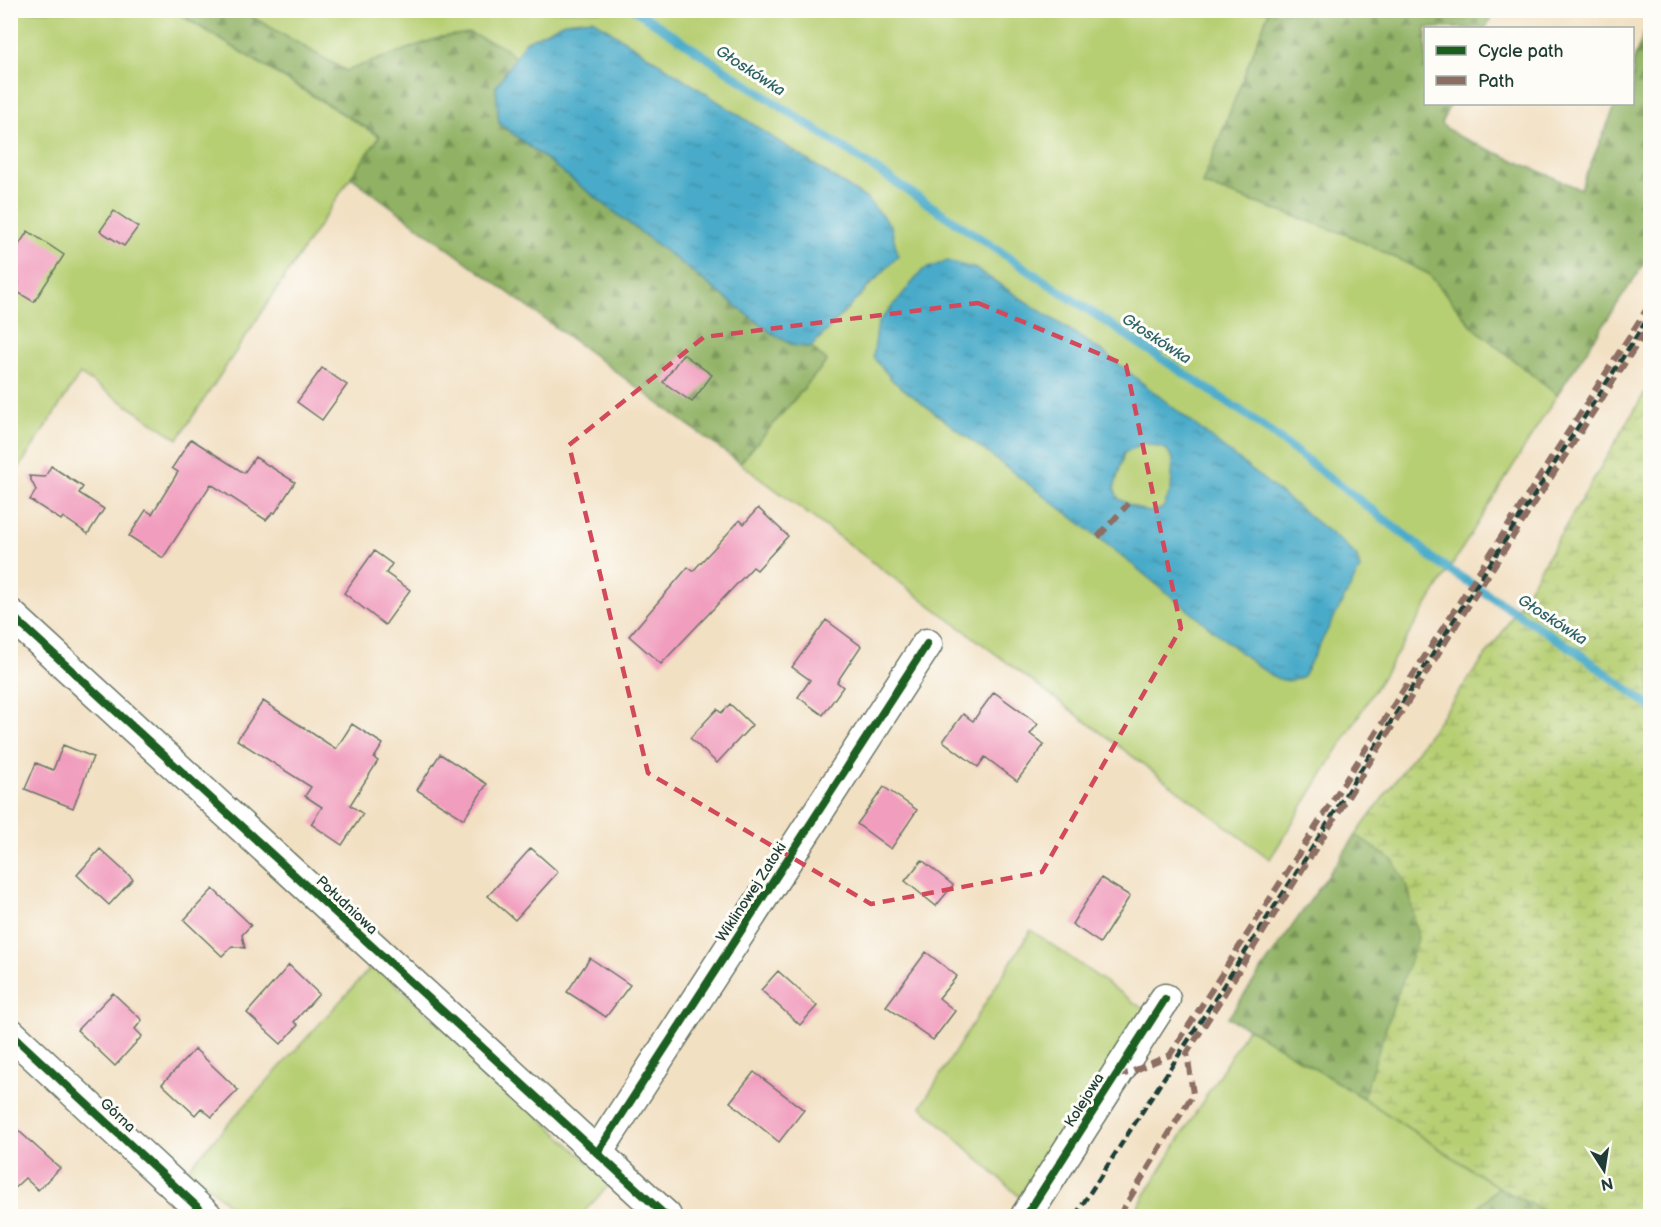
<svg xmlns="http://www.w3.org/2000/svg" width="1661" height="1227" viewBox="0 0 1661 1227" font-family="'Balsamiq Sans',sans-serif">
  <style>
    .green { fill: #b7cf73; stroke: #6b8654; stroke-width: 1.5 }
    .forest { fill: url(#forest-firs); stroke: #58784c; stroke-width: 1.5 }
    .wetland { fill: url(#wetland-marsh); stroke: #6b8654; stroke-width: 1.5 }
    .water { fill: url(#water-ripples); stroke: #34747e; stroke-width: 1.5; fill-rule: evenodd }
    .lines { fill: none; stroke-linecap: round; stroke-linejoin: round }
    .stream { stroke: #49abc9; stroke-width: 9 }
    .building { fill: #f19dbe }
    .street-casing { stroke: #697666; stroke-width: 33 }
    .street { stroke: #fff; stroke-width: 30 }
    .rail { stroke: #1f3d34; stroke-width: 4.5; stroke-dasharray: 9 4.5; stroke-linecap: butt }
    .quiet { stroke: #8d6e63; stroke-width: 6; stroke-dasharray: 12 6; stroke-linecap: butt }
    .cycleway-casing { stroke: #fdfcf7; stroke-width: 11 }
    .cycleway { stroke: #1b5e20; stroke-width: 8 }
    .marked { fill: none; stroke: #d1495b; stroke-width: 4.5; stroke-dasharray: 12 8; stroke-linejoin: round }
    .labels { text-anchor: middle; stroke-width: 6; stroke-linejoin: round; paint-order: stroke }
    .street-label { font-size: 15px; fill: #1f3d34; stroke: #fdfcf7 }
    .water-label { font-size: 16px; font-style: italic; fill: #2e6468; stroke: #fdfcf7 }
  </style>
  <defs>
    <pattern id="forest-firs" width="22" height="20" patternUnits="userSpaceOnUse" patternTransform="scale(1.5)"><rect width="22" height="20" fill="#91b265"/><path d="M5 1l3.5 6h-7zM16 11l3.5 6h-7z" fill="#769254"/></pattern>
    <pattern id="wetland-marsh" width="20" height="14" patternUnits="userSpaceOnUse" patternTransform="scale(1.5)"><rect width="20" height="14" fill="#b7cf73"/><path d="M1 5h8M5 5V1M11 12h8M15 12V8" fill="none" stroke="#94a95f"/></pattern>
    <pattern id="water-ripples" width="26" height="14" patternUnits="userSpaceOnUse" patternTransform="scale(1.5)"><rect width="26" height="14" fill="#49abc9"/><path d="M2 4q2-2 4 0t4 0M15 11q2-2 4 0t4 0" fill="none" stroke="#3c8ca4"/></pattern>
  </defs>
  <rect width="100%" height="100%" fill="#fdfcf7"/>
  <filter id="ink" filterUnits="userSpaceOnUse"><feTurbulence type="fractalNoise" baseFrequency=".0167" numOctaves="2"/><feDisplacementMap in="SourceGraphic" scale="12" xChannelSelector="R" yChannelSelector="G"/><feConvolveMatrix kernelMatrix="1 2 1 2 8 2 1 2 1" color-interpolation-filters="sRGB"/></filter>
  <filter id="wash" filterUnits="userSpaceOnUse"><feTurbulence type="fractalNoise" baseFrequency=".008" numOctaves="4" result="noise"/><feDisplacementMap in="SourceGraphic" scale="24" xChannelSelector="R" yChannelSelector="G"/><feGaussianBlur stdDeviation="1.35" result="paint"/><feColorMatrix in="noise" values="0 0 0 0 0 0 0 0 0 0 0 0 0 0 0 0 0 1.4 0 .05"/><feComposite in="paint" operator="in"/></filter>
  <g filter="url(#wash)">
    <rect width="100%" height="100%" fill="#f2e0c3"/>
    <!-- green -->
    <path class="green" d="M 11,11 L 174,11 L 380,137 L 351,177 L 178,439 L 80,374 L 11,480 Z
      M 242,11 L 1269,11 L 1202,184 L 1348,235 L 1429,274 L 1473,327 L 1557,395 L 1270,859 L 740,463 L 827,361 L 811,347 L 898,256 L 565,22 L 525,42 L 515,58 L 504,47 L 441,37 L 346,71 Z
      M 1031,930 L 1149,1013 L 1021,1198 L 921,1106 Z
      M 374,964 L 611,1183 L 580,1216 L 241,1216 L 188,1168 Z
      M 1248,1028 L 1363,1098 L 1498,1187 L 1470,1216 L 1132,1216 Z"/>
    <!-- forest -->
    <path class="forest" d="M 174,11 L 242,11 L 346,71 L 441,37 L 469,33 L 504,47 L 515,58 L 496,87 L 499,123 L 773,334 L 795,346 L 811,347 L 827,361 L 740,463 L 351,177 L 380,136 Z
      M 1269,11 L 1494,11 L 1486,28 L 1426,28 L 1426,104 L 1450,104 L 1441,124 L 1458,136 L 1580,189 L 1616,104 L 1632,104 L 1633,62 L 1650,18 L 1650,255 L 1557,395 L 1473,327 L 1429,274 L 1348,235 L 1202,184 Z
      M 1356,835 L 1393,860 L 1409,890 L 1419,940 L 1395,1001 L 1363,1098 L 1248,1028 L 1228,1018 Z
      M 1498,1187 L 1554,1216 L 1470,1216 Z"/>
    <!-- wetland -->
    <path class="wetland" d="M 1650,384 L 1650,1216 L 1554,1216 L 1498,1187 L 1363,1098 L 1395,1001 L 1418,939 L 1409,890 L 1393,860 L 1356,835 L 1504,630 Z"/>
    <!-- water -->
    <path class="water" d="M 592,19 L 867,199 L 891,226 L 898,256 L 811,347 L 795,346 L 773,334 L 499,123 L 496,87 L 525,42 L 565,22 Z
      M 947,261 L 976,269 L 1105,353 L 1348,547 L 1357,557 L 1360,569 L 1303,676 C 1283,689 1267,672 1251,661 L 1098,537 L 893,381 L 873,357 L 878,323 L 923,270 ZM 1144,443 L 1166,449 L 1173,459 L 1171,490 L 1163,508 L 1153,512 L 1144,511 L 1128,504 L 1119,499 L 1114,489 L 1124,453 Z"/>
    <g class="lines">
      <!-- stream -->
      <path class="stream" d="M 635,10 L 1253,419 L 1418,545 L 1434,560 L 1576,651 L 1650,706"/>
    </g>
    <g id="blocks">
      <!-- building -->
      <path class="building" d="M 114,211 L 138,227 L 124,246 L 100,231 Z
        M 28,231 L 64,255 L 34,302 L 14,290 L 19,282 L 10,276 L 10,258 Z
        M 683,354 L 712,375 L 692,402 L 663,382 Z
        M 322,368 L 347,385 L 322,420 L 297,402 Z
        M 191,439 L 244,473 L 255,457 L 295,482 L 275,513 L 273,512 L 266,520 L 211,484 L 163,558 L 129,536 L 146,510 L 152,514 L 178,472 L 172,468 Z
        M 51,466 L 83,487 L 79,493 L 104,509 L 88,534 L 63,517 L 61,520 L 30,500 L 36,490 L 29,476 L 45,477 Z
        M 758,508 L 788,536 L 757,570 L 753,567 L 661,664 L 629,636 L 688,567 L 693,571 L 740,520 L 744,524 Z
        M 374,551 L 392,564 L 386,573 L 410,590 L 385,625 L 344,593 Z
        M 826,620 L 861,646 L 837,682 L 843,687 L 823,715 L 798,697 L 810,680 L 792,667 Z
        M 994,692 L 1038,724 L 1030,734 L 1044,745 L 1017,781 L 985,757 L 978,767 L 943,741 L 963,714 L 973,721 Z
        M 263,701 L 336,749 L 352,724 L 383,744 L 374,758 L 378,761 L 350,805 L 363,814 L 342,845 L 311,824 L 322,807 L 305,796 L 311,787 L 237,740 Z
        M 730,704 L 752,725 L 717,763 L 690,738 L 717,709 L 721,713 Z
        M 63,745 L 93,757 L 73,808 L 25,789 L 36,763 L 53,770 Z
        M 440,754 L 487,784 L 464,819 L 417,790 Z
        M 884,787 L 917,810 L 891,849 L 857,824 Z
        M 531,848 L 558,872 L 515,920 L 488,896 Z
        M 100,849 L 133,879 L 109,905 L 77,875 Z
        M 922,860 L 953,885 L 936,906 L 905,881 Z
        M 1101,878 L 1130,896 L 1100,943 L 1072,924 Z
        M 213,889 L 251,925 L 242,935 L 245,948 L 232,946 L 222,956 L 184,920 Z
        M 926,952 L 957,976 L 939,998 L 955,1011 L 933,1040 L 886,1006 Z
        M 590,958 L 630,985 L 606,1017 L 567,992 Z
        M 289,965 L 319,994 L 294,1022 L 298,1025 L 281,1044 L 247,1013 Z
        M 778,971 L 817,1006 L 800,1025 L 761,990 Z
        M 113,993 L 142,1020 L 135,1029 L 142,1036 L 115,1066 L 77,1030 Z
        M 195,1049 L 238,1090 L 212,1117 L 201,1108 L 195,1115 L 162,1084 Z
        M 754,1072 L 804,1110 L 779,1142 L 730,1102 Z
        M 10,1123 L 60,1168 L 38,1190 L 25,1178 L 10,1192 Z"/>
    </g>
  </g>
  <g filter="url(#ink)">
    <use href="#blocks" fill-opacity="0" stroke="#697666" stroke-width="1.5"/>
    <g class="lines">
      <!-- street casing -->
      <g class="street-casing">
        <path id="street" d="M 10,614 L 666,1216
          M 10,1033 L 207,1216
          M 597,1153 L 927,644
          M 1026,1216 L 1165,999"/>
      </g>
      <!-- street -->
      <use href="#street" class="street"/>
      <!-- rail -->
      <path class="rail" d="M 1075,1216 L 1309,853 L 1461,609 L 1650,315"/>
      <!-- quiet -->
      <path class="quiet" d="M 1098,537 L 1128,504
        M 1116,1075 L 1129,1073 L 1170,1055 L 1650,304
        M 1119,1216 L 1193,1094 L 1187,1053 L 1465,611 L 1650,324"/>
      <!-- cycleway casing -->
      <g class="cycleway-casing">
        <path id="cycleway" d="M 10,614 L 666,1216
          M 10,1033 L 207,1216
          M 597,1153 L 927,644
          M 1026,1216 L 1165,999"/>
      </g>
      <!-- cycleway -->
      <use href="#cycleway" class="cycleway"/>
    </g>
  </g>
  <!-- marked area -->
  <path class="marked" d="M 978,303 L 1126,365 L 1181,628 L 1042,872 L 871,904 L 648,773 L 569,445 L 704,337 Z"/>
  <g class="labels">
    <!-- street labels -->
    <g class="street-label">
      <text transform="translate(751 892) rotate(-57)" y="5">Wiklinowej Zatoki</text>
      <text transform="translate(347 905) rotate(43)" y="5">Południowa</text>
      <text transform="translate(1084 1100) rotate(-58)" y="5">Kolejowa</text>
      <text transform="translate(118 1115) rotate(43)" y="5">Górna</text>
    </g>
    <!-- water labels -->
    <g class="water-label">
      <text transform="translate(751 70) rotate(33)" y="6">Głoskówka</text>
      <text transform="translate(1157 338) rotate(33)" y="6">Głoskówka</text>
      <text transform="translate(1553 619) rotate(33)" y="6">Głoskówka</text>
    </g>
  </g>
  <!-- margin -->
  <rect width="1661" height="1227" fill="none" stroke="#fdfcf7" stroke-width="36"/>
  <!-- legend -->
  <rect x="1424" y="27" width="210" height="78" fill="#fdfcf7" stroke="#a4b0a9" stroke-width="1.5"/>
  <rect x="1436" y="46" width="30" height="9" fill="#1b5e20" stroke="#a4b0a9" stroke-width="1.5"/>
  <text x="1478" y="57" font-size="18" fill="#1f3d34">Cycle path</text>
  <rect x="1436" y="76" width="30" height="9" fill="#8d6e63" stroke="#a4b0a9" stroke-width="1.5"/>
  <text x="1478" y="87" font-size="18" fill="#1f3d34">Path</text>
  <!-- north arrow -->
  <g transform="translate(1604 1170) rotate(168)" stroke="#fdfcf7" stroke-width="4.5" paint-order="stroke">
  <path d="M0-4.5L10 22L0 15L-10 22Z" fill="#1f3d34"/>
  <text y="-9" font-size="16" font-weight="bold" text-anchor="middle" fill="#1f3d34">N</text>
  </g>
</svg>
